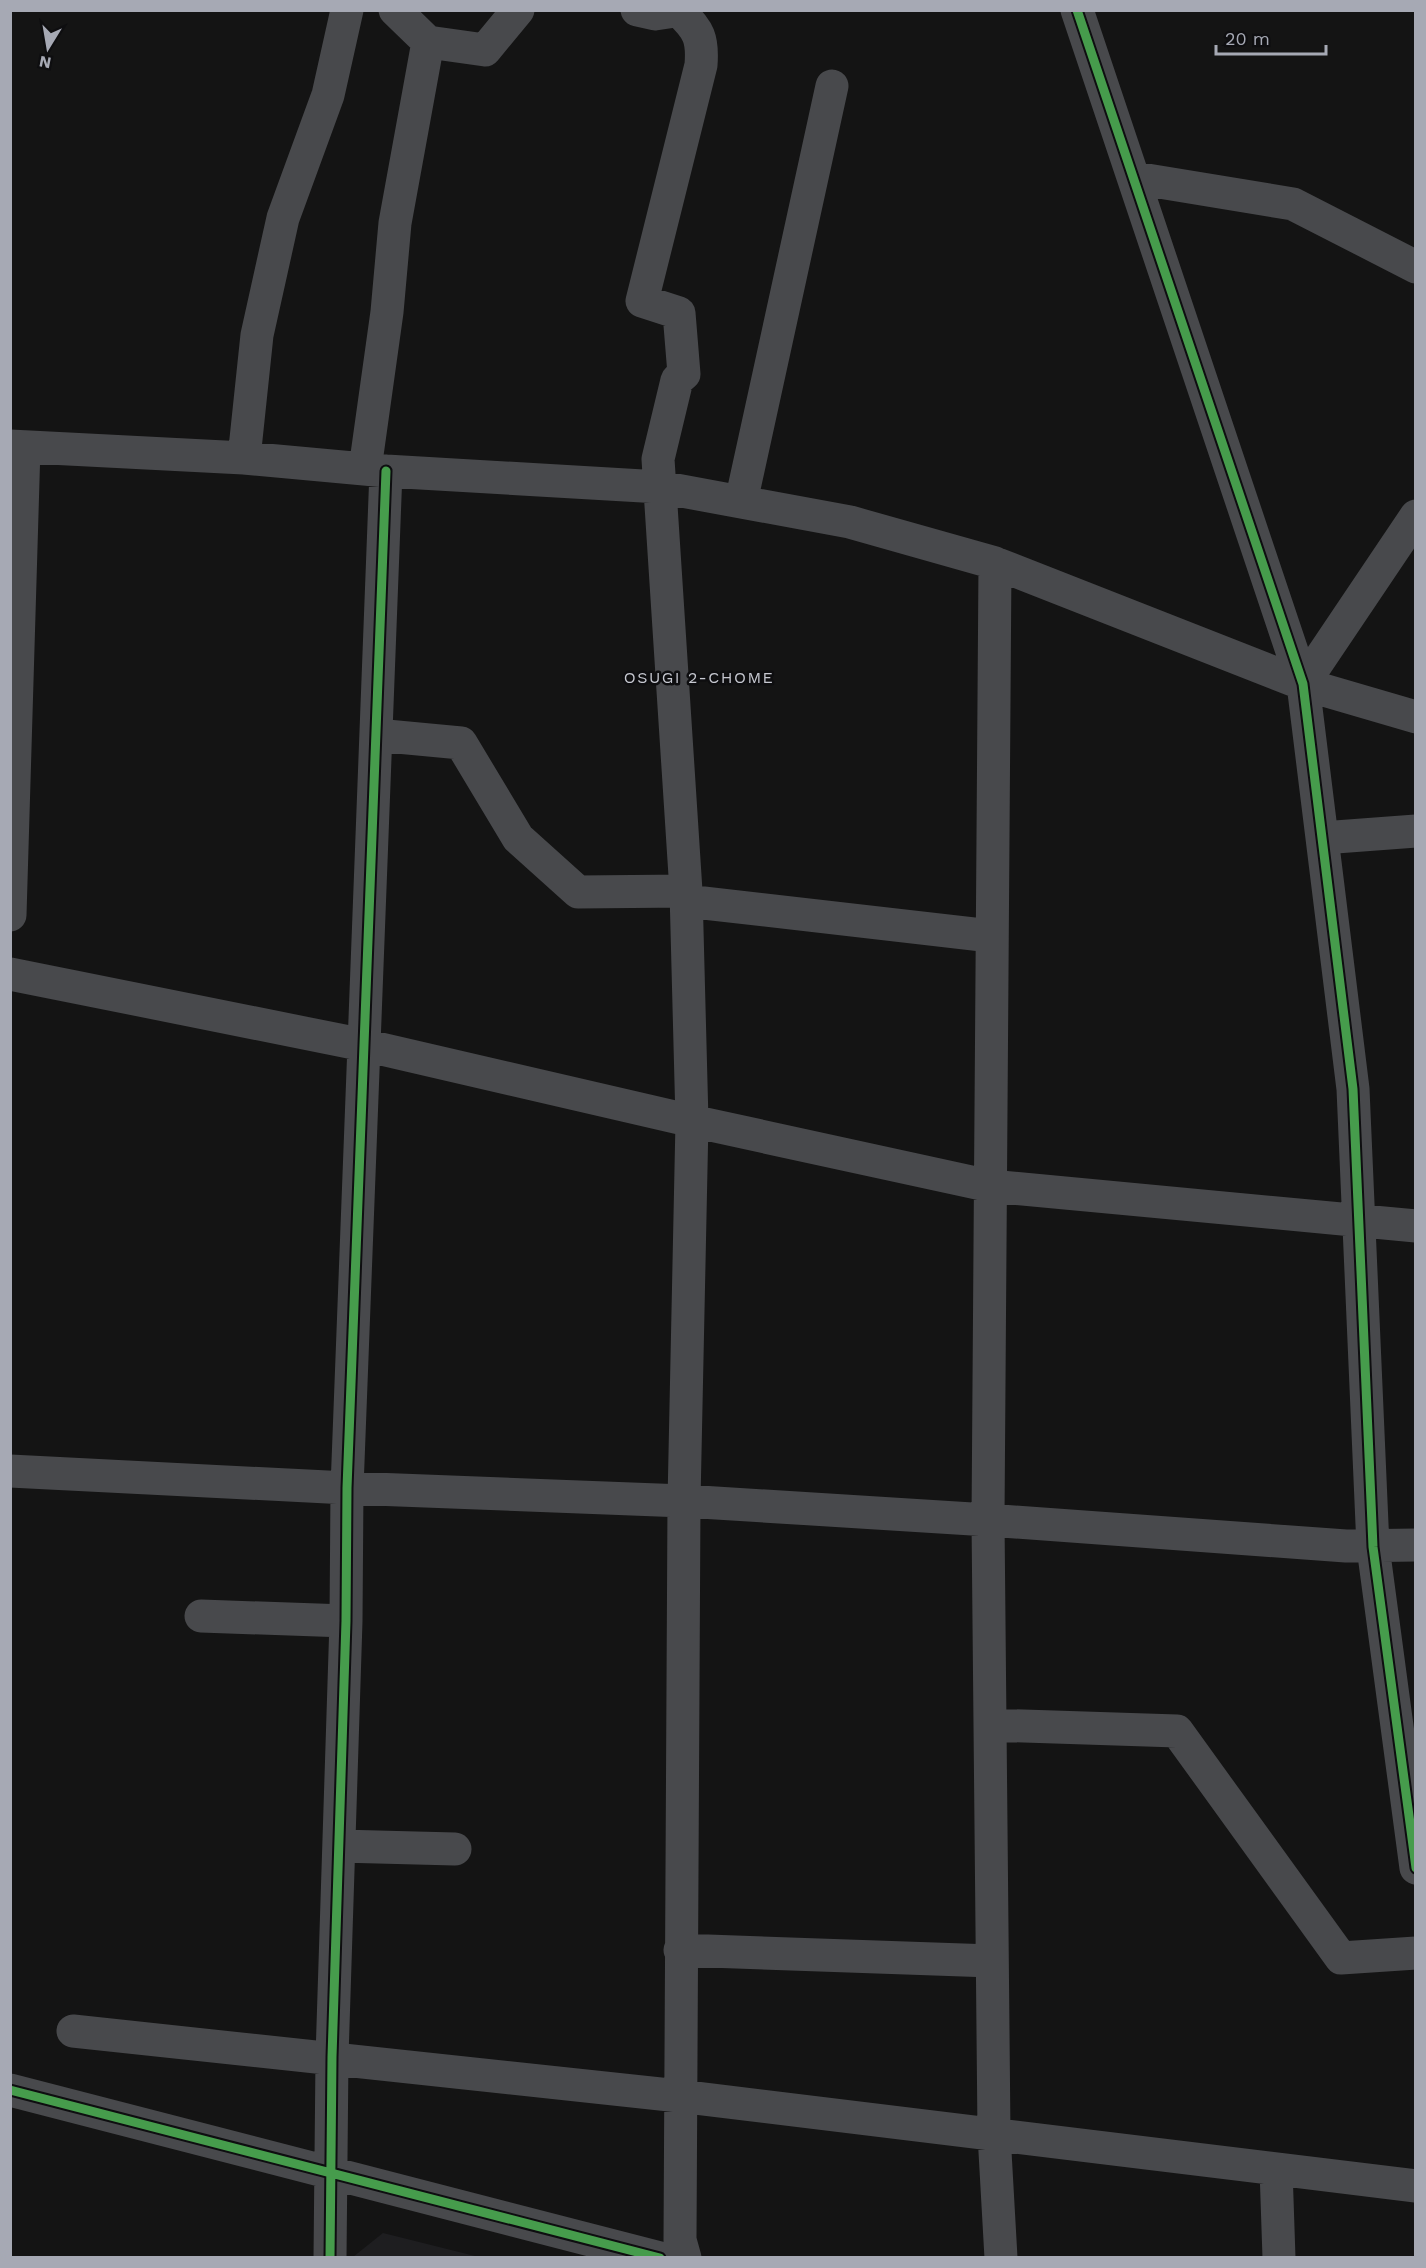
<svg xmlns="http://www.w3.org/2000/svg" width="1426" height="2268" viewBox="0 0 1426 2268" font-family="'Work Sans',sans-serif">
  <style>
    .built { fill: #1e1e20 }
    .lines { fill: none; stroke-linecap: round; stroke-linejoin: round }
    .minor { stroke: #48494c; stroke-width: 33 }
    .cycleway-casing { stroke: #0e0e10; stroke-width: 13 }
    .cycleway { stroke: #469c4c; stroke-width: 9 }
    .labels { text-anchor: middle; stroke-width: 5; stroke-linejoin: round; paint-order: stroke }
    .neighbourhood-label { font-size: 16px; letter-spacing: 1.5px; fill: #c6c8d0; stroke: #0e0e10 }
  </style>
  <rect width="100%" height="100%" fill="#141414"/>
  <!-- built -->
  <path class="built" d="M 383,2233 L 479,2257 L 353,2257 Z"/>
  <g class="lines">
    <!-- minor -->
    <path class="minor" d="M 395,10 L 428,42
      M 637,10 L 655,14 L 682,10
      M 1077,10 L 1303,684 L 1353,1089 L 1373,1547 L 1416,1868
      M 680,12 C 699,30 703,39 701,65 L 642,301 L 679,313 L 684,374 L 677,380 L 658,459 L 686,891 L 692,1121 L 684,1501 L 680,2240 L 685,2258
      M 1135,178 L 1293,204 L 1416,267
      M 10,446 L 244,458 L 386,471 L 660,487 L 850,522 L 995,563 L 1303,684 L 1416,717
      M 244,458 L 257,335 L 283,218 L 328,95 L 347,10
      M 365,469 L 387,312 L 395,223 L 428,42 L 485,50 L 518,10
      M 741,502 L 832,86
      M 995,563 L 988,1520 L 994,2134 L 1001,2258
      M 1303,684 L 1416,516
      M 376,735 L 461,743 L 518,838 L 578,892 L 686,891
      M 1322,838 L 1416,831
      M 686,901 L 991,936
      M 10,915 L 24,447
      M 10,974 L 364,1045 L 692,1121 L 990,1186 L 1416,1226
      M 10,1471 L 347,1488 L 684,1501 L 988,1520 L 1346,1546 L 1416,1545
      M 201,1616 L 346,1621
      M 990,1725 L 1177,1731 L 1341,1958 L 1416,1953
      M 339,1846 L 455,1849
      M 680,1950 L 992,1961
      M 73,2031 L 679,2096 L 1416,2186
      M 10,2090 L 660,2258
      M 1276,2169 L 1279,2258
      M 330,2258 L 332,2057 L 346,1621 L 347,1488 L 386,471"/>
    <!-- cycleway casing -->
    <g class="cycleway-casing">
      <path id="cycleway" d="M 1077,10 L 1303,684 L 1353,1089 L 1373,1547 L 1416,1868
        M 10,2090 L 660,2258
        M 330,2258 L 332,2057 L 346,1621 L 347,1488 L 386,471"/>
    </g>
    <!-- cycleway -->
    <use href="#cycleway" class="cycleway"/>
  </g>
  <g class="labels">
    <!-- neighbourhood labels -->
    <g class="neighbourhood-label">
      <text x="699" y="683">OSUGI 2-CHOME</text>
    </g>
  </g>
  <!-- border -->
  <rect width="1426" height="2268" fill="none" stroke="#a6a9b4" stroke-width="24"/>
  <!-- north arrow -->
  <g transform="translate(48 48) rotate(191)" stroke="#0e0e10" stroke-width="4.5" paint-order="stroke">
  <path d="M0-4.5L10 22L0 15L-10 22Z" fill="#a6a9b4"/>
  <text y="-9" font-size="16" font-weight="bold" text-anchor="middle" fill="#a6a9b4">N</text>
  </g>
  <!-- scale -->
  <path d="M1216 45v9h110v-9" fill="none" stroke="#a6a9b4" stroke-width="3"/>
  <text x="1225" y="45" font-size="18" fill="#a6a9b4" stroke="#0e0e10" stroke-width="4.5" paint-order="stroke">20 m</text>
</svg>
